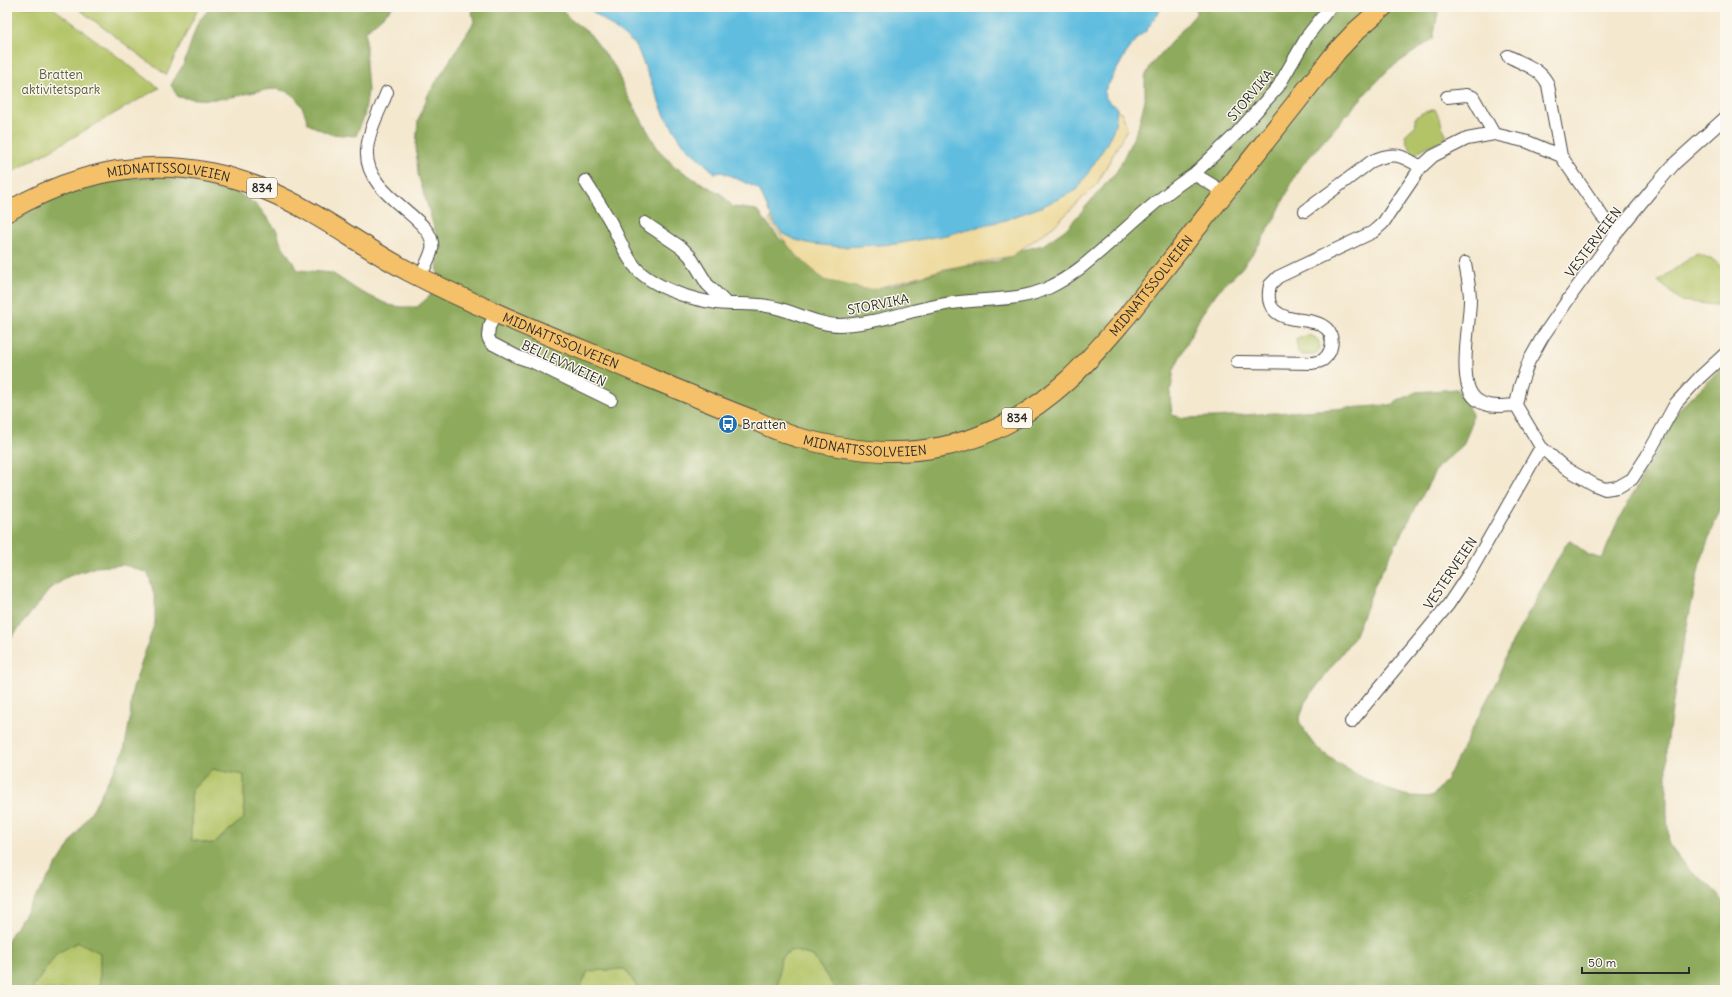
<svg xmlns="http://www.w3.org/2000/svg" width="1732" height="997" viewBox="0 0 1732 997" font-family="Delius,sans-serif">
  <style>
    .green { fill: #b3c468; stroke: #6f784a }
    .forest { fill: #8eaa5c; stroke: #5c6a44; fill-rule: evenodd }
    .sand { fill: #eeda9e; stroke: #8c8264 }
    .water { fill: #61bddf; stroke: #467485 }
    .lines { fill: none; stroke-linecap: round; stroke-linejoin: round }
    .street-casing { stroke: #494744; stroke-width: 14 }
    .primary-casing { stroke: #494744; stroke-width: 21 }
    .street { stroke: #fff; stroke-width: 12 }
    .primary { stroke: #f4c16a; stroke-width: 19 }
    .labels { text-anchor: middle; stroke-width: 3; stroke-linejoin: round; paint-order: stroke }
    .shield { fill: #fbf7ec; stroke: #696865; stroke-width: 1 }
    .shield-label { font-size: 12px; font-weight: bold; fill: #2b2b2b }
    .park-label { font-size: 13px; fill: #54593d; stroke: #fbf7ec }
    .street-label { font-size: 13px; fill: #2b2b2b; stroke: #fbf7ec }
    .poi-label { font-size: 13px; fill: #2b2b2b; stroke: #fbf7ec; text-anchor: start }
  </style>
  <rect width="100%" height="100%" fill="#fbf7ec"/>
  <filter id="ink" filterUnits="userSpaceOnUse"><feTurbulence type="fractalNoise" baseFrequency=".025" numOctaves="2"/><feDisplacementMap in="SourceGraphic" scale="8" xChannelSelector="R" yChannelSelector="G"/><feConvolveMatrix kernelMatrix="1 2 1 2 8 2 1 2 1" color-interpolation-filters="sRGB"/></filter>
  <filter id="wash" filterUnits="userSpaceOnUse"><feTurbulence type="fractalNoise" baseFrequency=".012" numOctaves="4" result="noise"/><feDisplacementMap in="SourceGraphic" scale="16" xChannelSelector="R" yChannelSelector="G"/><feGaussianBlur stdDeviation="0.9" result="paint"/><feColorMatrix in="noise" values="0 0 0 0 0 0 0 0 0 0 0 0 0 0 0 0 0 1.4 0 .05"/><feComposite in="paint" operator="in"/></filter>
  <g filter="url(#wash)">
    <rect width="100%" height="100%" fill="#f4e8cf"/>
    <!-- green -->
    <path class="green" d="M 7,7 L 52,7 L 159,88 L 7,175 Z
      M 76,7 L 199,7 L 166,75 Z
      M 1435,109 L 1447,137 L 1422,149 L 1414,155 L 1407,144 L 1405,135 L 1416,125 L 1415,118 L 1422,113 Z
      M 1697,253 L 1715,261 L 1725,270 L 1725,306 L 1681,301 L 1658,281 Z
      M 1308,335 C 1318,337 1319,340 1320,349 L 1314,355 L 1301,355 L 1298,352 L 1296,339 Z
      M 212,769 L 244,775 L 244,818 L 213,844 L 191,840 L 191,791 Z
      M 78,942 L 100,952 L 100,990 L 31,990 L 57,953 Z
      M 792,950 L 813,956 L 836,990 L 777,990 L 781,957 Z
      M 625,969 L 639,990 L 579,990 L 588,971 Z"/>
    <!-- forest -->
    <path class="forest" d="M 211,7 L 393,7 L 366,31 L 366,65 L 368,91 L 364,117 L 356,136 L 330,134 L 308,124 C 294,68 257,96 218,99 C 204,100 191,99 178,97 L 171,85 L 184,63 L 198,22 Z
      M 471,7 L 560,7 L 570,19 L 590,34 L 615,67 L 626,93 L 658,149 L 673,165 L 694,179 L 721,194 L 733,207 L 757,210 L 780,239 L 862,287 L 891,286 L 942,270 L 999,261 L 1014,252 L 1043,245 L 1066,229 L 1117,171 L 1138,128 L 1145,100 L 1145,77 L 1151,65 L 1196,14 L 1196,7 L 1439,7 L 1433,39 L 1389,69 L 1366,93 L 1298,170 L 1275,218 L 1258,246 L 1241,269 L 1218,291 L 1201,315 L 1174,369 L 1170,396 L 1172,415 L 1185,418 L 1215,417 L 1390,405 L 1416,392 L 1457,389 L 1472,414 L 1471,426 L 1463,445 L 1437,468 L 1376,582 L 1354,637 L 1305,702 L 1299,721 C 1303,727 1307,736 1312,742 C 1328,761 1380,789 1405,795 C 1413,797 1423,796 1432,797 L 1447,779 L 1498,678 L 1512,642 L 1531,609 L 1559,556 L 1569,540 L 1589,555 L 1602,559 L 1618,521 L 1680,408 L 1725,365 L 1725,499 L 1713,526 L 1700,563 L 1677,674 L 1667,745 L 1667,814 L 1669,845 L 1683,863 L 1712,888 L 1725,904 L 1725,990 L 836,990 L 813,956 L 792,950 L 781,957 L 777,990 L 639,990 L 625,969 L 588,971 L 579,990 L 100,990 L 100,953 L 78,942 L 57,953 L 31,990 L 7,990 L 7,941 L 94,807 L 124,751 L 130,719 L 132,691 L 155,622 L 155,598 L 148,573 L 124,565 L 96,567 L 69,576 L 50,589 L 7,643 L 7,222 L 75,188 L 117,179 L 161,177 L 226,185 L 258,206 L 277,231 L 280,242 L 298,270 L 332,273 L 359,291 L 389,305 L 402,307 L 417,307 L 430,296 L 438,275 L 436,234 L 418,174 L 416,146 L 418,121 L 428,95 L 474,22 ZM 212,769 L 244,775 L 244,818 L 213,844 L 191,840 L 191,791 Z"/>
    <!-- sand -->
    <path class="sand" d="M 1098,99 L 1122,113 L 1127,129 L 1097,184 L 1054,226 L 1012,256 L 945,269 L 870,290 L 824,280 L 794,253 L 769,220 L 772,217 Z"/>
    <!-- water -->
    <path class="water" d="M 587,7 L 1160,7 L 1161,9 L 1146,31 L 1138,37 L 1125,55 L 1104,92 C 1105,100 1110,103 1117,107 L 1115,126 L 1106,145 L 1077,190 L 1041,207 L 1005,220 L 946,235 L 896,244 L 842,247 L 812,244 L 796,240 L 782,233 L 773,221 L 759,189 L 722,172 L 715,173 L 684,145 L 665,116 L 636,45 Z"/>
  </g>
  <g filter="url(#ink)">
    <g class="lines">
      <!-- street casing -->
      <g class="street-casing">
        <path id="street" d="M 1508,56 C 1523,64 1542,69 1548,85 L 1561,156
          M 387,92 C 380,110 368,131 367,151 C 364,198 438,218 432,249 C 430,258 424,268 420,277
          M 1447,97 L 1466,95 L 1473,97 L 1494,134
          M 1725,118 L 1675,163 L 1654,187 L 1617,232 L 1572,294 L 1543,336 L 1529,361 L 1520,386 L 1516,405 L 1541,447 L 1565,468 L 1595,485 L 1605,489 L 1618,487 L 1632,479 L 1647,456 L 1676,403 L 1700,377 L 1725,354
          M 1194,174 L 1236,134 L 1278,87 L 1308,35 L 1330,7
          M 585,181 C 593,194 602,207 610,221 C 620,239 628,265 646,277 C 666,291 693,300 717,303 C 733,305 750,303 767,306 C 791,309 815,325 840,325 C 878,324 915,308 952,303 C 983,298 1019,302 1048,288 C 1076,275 1098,253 1122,232 C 1145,211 1168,191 1194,174 L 1224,192
          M 1305,211 L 1372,161 C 1394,151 1401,155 1421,167
          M 645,223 L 682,248 L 690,256 L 707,284 L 726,303
          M 1465,263 C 1467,275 1470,287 1470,300 C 1470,323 1458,379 1473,396 C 1483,409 1503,406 1516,405
          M 496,314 L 489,327 L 488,337 L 491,343 L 518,357 L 533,362 L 611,400
          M 1237,362 L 1312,363 C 1316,362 1321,362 1324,359 C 1332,352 1335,338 1327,329 C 1314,316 1289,324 1275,311 C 1267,304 1268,294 1270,285 L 1278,277 L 1373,232 L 1383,223 L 1421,167 L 1433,156 L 1467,139 L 1494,134 L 1528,142 L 1561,156 L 1602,216 L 1617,232
          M 1351,722 L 1448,605 L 1470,572 L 1541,447"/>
      </g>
      <!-- primary casing -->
      <g class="primary-casing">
        <g id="primary">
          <path id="s1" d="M 7,212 C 90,163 178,152 268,191 C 318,212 361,246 408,271 C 487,312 570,344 652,379 C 687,393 721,408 756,421 C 769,427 783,433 796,437 C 899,466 987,454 1068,380 C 1089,361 1108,338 1127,316 L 1337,51 L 1357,30 L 1383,7"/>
        </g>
      </g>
      <!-- street -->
      <use href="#street" class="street"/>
      <!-- primary -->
      <use href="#primary" class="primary"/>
    </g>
  </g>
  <!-- icons -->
  <defs>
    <g id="bus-disc" transform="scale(1)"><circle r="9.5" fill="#1f6fb2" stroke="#fbf7ec"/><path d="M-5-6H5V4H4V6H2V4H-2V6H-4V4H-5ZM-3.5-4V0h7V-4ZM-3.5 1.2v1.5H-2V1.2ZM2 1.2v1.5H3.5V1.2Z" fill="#fff"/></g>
  </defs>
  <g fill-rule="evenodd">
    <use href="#bus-disc" x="728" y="424"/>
  </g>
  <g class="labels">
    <!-- shield labels -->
    <g class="shield">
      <rect x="247" y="178" width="30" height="20" rx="3"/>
      <rect x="1002" y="408" width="30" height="20" rx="3"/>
    </g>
    <g class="shield-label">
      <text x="262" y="192">834</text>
      <text x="1017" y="422">834</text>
    </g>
    <!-- park labels -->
    <g class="park-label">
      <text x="61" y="79">Bratten<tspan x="61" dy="15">aktivitetspark</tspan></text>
    </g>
    <!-- street labels -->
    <g class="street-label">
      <text transform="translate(1250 95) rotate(-50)" y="5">STORVIKA</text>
      <text dy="5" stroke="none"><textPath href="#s1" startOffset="170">MIDNATTSSOLVEIEN</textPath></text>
      <text transform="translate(1593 242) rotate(-53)" y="5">VESTERVEIEN</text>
      <text dy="5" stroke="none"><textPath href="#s1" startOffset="1274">MIDNATTSSOLVEIEN</textPath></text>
      <text transform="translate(878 304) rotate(-11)" y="5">STORVIKA</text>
      <text dy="5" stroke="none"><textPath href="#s1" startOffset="602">MIDNATTSSOLVEIEN</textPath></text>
      <text transform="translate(564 363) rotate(25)" y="5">BELLEVYVEIEN</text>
      <text dy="5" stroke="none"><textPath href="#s1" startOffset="926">MIDNATTSSOLVEIEN</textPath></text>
      <text transform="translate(1450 573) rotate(-56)" y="5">VESTERVEIEN</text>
    </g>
    <!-- poi labels -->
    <g class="poi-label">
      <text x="742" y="429">Bratten</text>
    </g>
  </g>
  <!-- margin -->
  <rect width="1732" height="997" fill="none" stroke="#fbf7ec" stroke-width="24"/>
  <!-- scale -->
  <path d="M1582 967v6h107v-6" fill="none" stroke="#2b2b2b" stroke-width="2"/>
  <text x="1588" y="967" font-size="12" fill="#2b2b2b" stroke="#fbf7ec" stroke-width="3" paint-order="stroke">50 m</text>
</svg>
